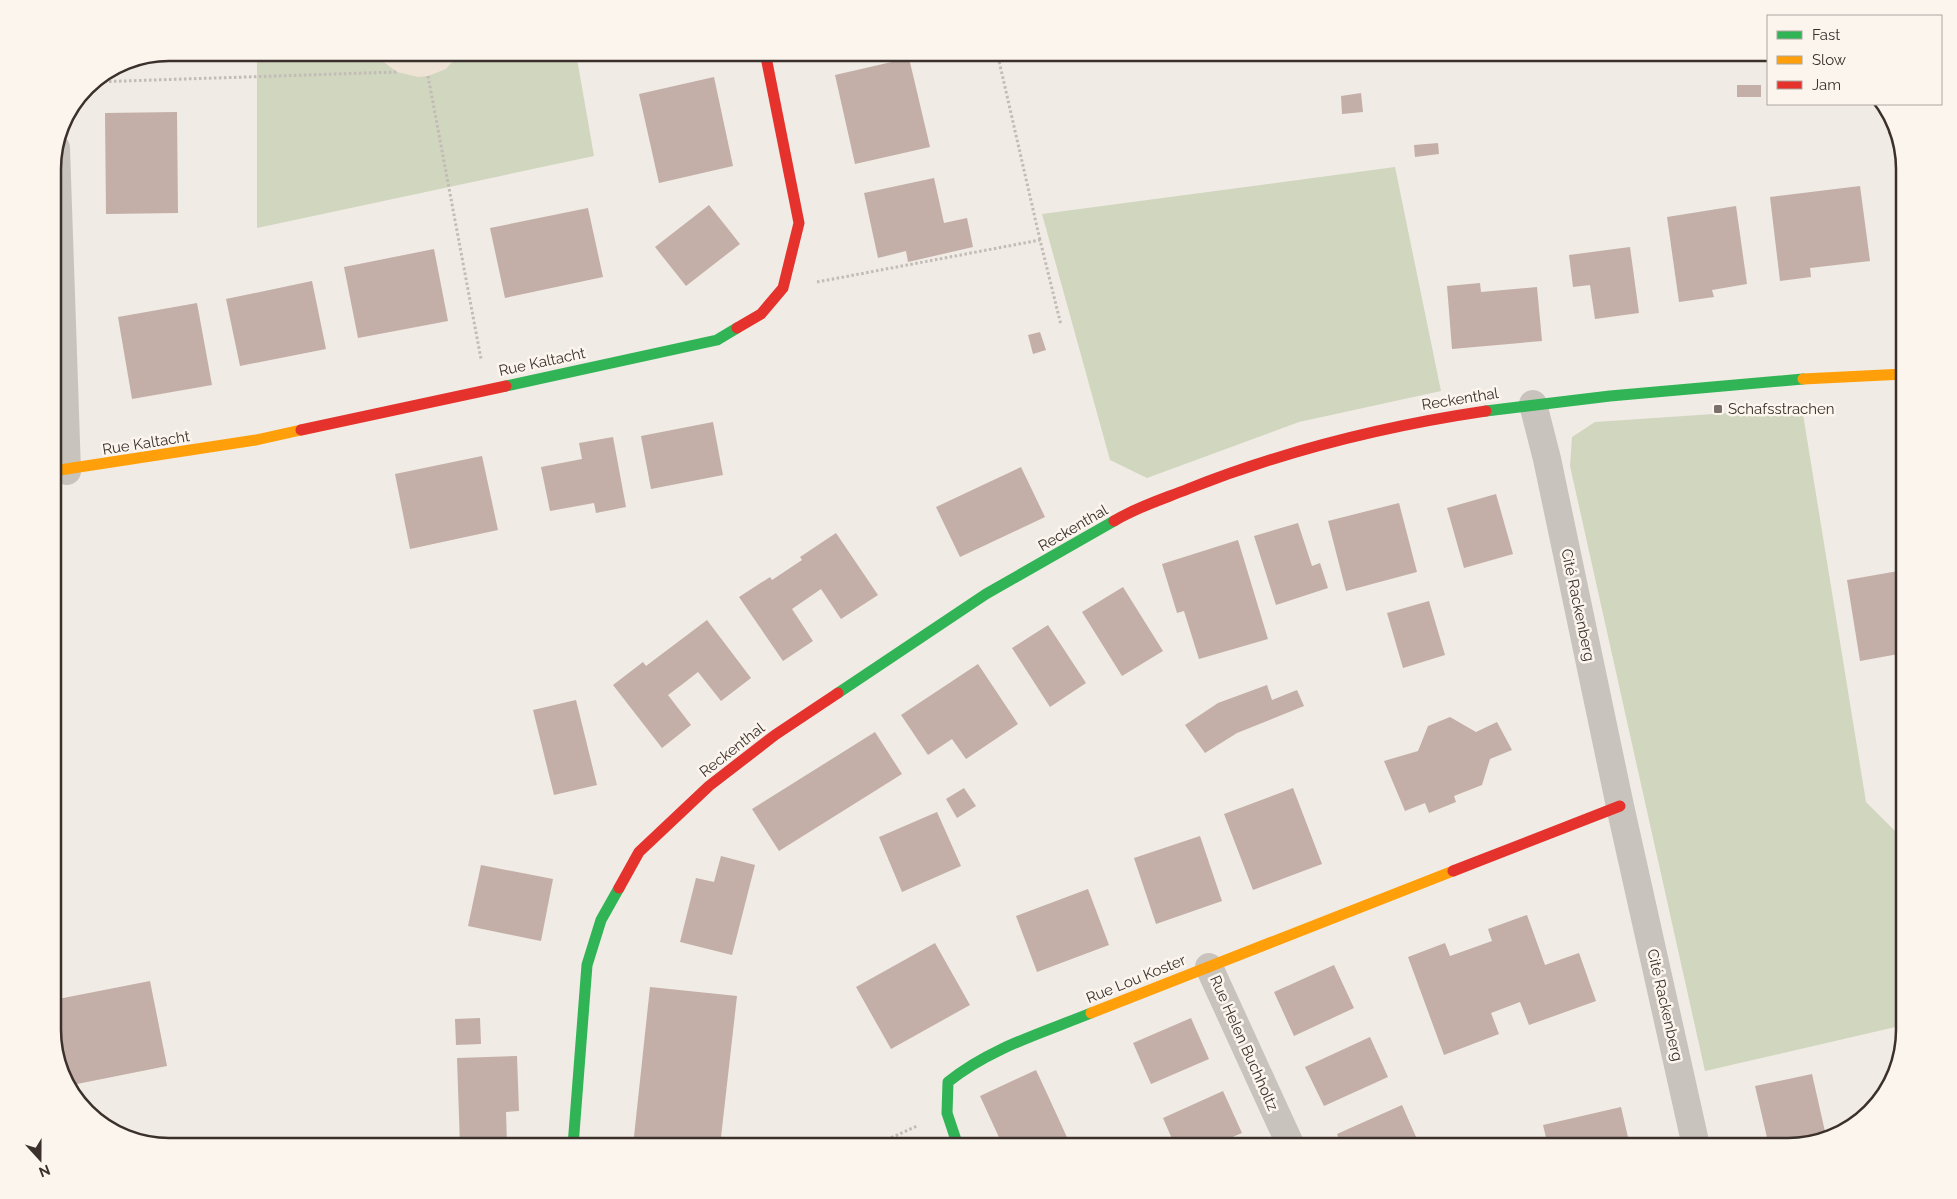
<svg xmlns="http://www.w3.org/2000/svg" width="1957" height="1199" viewBox="0 0 1957 1199" font-family="Raleway,sans-serif">
  <style>
    .green { fill: #d1d6bf }
    .plaza { fill: #eee3d5 }
    .building { fill: #c3afa7 }
    .lines { fill: none; stroke-linecap: round; stroke-linejoin: round }
    .path { stroke: #c2bbb6; stroke-width: 3; stroke-dasharray: 2.5 2.5; stroke-linecap: butt }
    .street { stroke: #c9c3be; stroke-width: 28 }
    .fast { stroke: #30b455; stroke-width: 11 }
    .slow { stroke: #ff9f0a; stroke-width: 11 }
    .jam { stroke: #e5322d; stroke-width: 11 }
    .poi-dot { fill: #7a716c; stroke: #fbf5ee; stroke-width: 2 }
    .labels { text-anchor: middle; stroke-width: 5; stroke-linejoin: round; paint-order: stroke }
    .street-label { font-size: 15px; fill: #3b302b; stroke: #fbf5ee }
    .poi-label { font-size: 15px; fill: #3b302b; stroke: #fbf5ee; text-anchor: start }
    .rim { fill: none; stroke: #3b302b; stroke-width: 2.5 }
  </style>
  <rect width="100%" height="100%" fill="#f0ebe5"/>
  <!-- green -->
  <path class="green" d="M 257,53 L 576,53 L 594,156 L 257,228 Z
    M 1395,167 L 1441,391 L 1299,422 L 1147,478 L 1110,460 L 1042,214 Z
    M 1802,408 L 1866,802 L 1904,840 L 1904,1025 L 1705,1071 L 1570,466 L 1572,437 L 1595,422 Z"/>
  <!-- plaza -->
  <path class="plaza" d="M 377,53 L 460,53 L 446,69 L 428,76 L 418,77 L 397,72 L 385,63 Z"/>
  <!-- building -->
  <path class="building" d="M 909,58 L 930,147 L 855,164 L 835,75 Z
    M 714,77 L 733,166 L 659,183 L 639,94 Z
    M 1737,85 L 1761,85 L 1761,97 L 1737,97 Z
    M 1361,93 L 1363,112 L 1342,114 L 1341,96 Z
    M 1888,111 L 1889,111 L 1896,134 L 1888,134 Z
    M 177,112 L 178,213 L 106,214 L 105,113 Z
    M 1438,143 L 1439,154 L 1415,157 L 1414,145 Z
    M 934,178 L 944,223 L 967,218 L 973,247 L 908,262 L 906,251 L 878,258 L 864,193 Z
    M 1860,186 L 1870,261 L 1810,268 L 1811,277 L 1780,281 L 1770,197 Z
    M 709,205 L 740,244 L 686,286 L 655,247 Z
    M 1736,206 L 1747,284 L 1712,290 L 1714,297 L 1679,302 L 1667,217 Z
    M 588,208 L 603,277 L 505,298 L 490,228 Z
    M 1630,247 L 1639,313 L 1595,319 L 1590,285 L 1573,287 L 1569,255 Z
    M 434,249 L 448,321 L 358,338 L 344,267 Z
    M 312,281 L 326,349 L 240,366 L 226,299 Z
    M 1480,283 L 1481,292 L 1537,287 L 1542,341 L 1452,349 L 1447,286 Z
    M 197,303 L 212,385 L 132,399 L 118,317 Z
    M 1040,332 L 1046,350 L 1033,354 L 1028,335 Z
    M 713,422 L 723,475 L 651,489 L 641,436 Z
    M 613,437 L 626,507 L 596,513 L 594,503 L 550,511 L 541,467 L 582,459 L 579,443 Z
    M 482,456 L 498,530 L 410,549 L 395,474 Z
    M 1021,467 L 1045,517 L 960,557 L 936,507 Z
    M 1496,494 L 1513,554 L 1464,568 L 1447,508 Z
    M 1399,503 L 1417,572 L 1346,591 L 1328,521 Z
    M 1298,523 L 1312,566 L 1320,563 L 1328,588 L 1276,605 L 1254,536 Z
    M 836,533 L 878,595 L 841,619 L 821,589 L 792,609 L 813,641 L 783,661 L 739,597 L 770,577 L 772,580 L 802,560 L 800,557 Z
    M 1238,540 L 1268,639 L 1199,659 L 1184,611 L 1177,613 L 1162,564 Z
    M 1904,570 L 1904,653 L 1860,661 L 1847,580 Z
    M 1123,587 L 1163,651 L 1122,676 L 1082,612 Z
    M 1429,601 L 1445,655 L 1403,668 L 1387,613 Z
    M 707,620 L 751,678 L 721,701 L 698,672 L 684,683 L 668,695 L 691,725 L 662,748 L 613,685 L 643,662 L 646,666 Z
    M 1048,625 L 1086,683 L 1050,707 L 1012,648 Z
    M 978,664 L 1018,724 L 966,759 L 952,739 L 928,755 L 901,715 Z
    M 1267,685 L 1272,700 L 1297,690 L 1304,706 L 1237,733 L 1205,753 L 1185,725 L 1218,703 Z
    M 576,700 L 597,785 L 554,795 L 533,710 Z
    M 1450,717 L 1476,732 L 1497,722 L 1512,750 L 1490,759 L 1482,785 L 1454,796 L 1456,802 L 1429,813 L 1425,803 L 1405,811 L 1384,761 L 1418,751 L 1428,726 Z
    M 875,732 L 902,774 L 779,851 L 752,809 Z
    M 964,788 L 976,806 L 957,818 L 946,799 Z
    M 1293,788 L 1322,864 L 1253,890 L 1224,814 Z
    M 937,812 L 961,866 L 902,892 L 879,837 Z
    M 1200,836 L 1222,901 L 1156,924 L 1134,858 Z
    M 721,856 L 755,865 L 732,955 L 680,942 L 696,878 L 714,882 Z
    M 481,865 L 553,879 L 541,941 L 468,926 Z
    M 1088,889 L 1109,945 L 1037,972 L 1016,916 Z
    M 1527,915 L 1545,965 L 1579,953 L 1596,1001 L 1529,1025 L 1520,1002 L 1491,1013 L 1499,1034 L 1444,1055 L 1408,957 L 1445,943 L 1450,956 L 1492,941 L 1488,929 Z
    M 935,943 L 970,1005 L 891,1049 L 856,987 Z
    M 1334,965 L 1354,1008 L 1294,1036 L 1274,992 Z
    M 150,981 L 167,1066 L 67,1086 L 53,1037 L 53,1000 Z
    M 650,987 L 737,996 L 720,1146 L 633,1146 Z
    M 480,1018 L 481,1044 L 456,1045 L 455,1019 Z
    M 1191,1018 L 1209,1059 L 1151,1084 L 1133,1043 Z
    M 1370,1037 L 1388,1077 L 1324,1106 L 1305,1067 Z
    M 517,1056 L 519,1111 L 506,1112 L 507,1146 L 460,1146 L 457,1058 Z
    M 1036,1070 L 1049,1098 L 1071,1146 L 1003,1146 L 980,1096 Z
    M 1812,1074 L 1826,1136 L 1788,1146 L 1769,1146 L 1755,1086 Z
    M 1223,1091 L 1242,1133 L 1211,1146 L 1175,1146 L 1163,1118 Z
    M 1402,1105 L 1420,1146 L 1342,1146 L 1337,1134 Z
    M 1621,1107 L 1630,1146 L 1548,1146 L 1543,1125 Z"/>
  <g class="lines">
    <!-- path -->
    <path class="path" d="M 997,52 L 1040,240
      M 428,76 L 481,359
      M 94,82 L 397,72
      M 817,282 L 1040,240 L 1061,325
      M 873,1146 L 917,1126"/>
    <!-- street -->
    <path class="street" d="M 56,148 L 67,471
      M 1533,404 L 1547,459 L 1620,806 L 1696,1146
      M 1209,967 L 1291,1146"/>
    <!-- fast -->
    <path class="fast" d="M 506,386 L 717,340 L 737,328
      M 1486,411 L 1610,396 L 1803,379
      M 838,693 L 986,594 L 1114,521
      M 573,1146 L 587,965 L 601,920 L 619,888
      M 958,1146 L 947,1113 L 948,1082 C 990,1048 1042,1033 1091,1013"/>
    <!-- slow -->
    <path class="slow" d="M 1803,379 L 1904,374
      M 53,471 L 256,440 L 301,430
      M 1091,1013 L 1453,871"/>
    <!-- jam -->
    <path class="jam" d="M 737,328 L 761,314 L 783,288 L 799,223 L 765,52
      M 301,430 L 506,386
      M 1114,521 C 1137,507 1163,499 1188,489 C 1284,451 1384,426 1486,411
      M 1453,871 L 1620,806
      M 619,888 L 639,852 L 709,786 L 775,735 L 838,693"/>
  </g>
  <!-- markers -->
  <rect class="poi-dot" x="1713" y="404" width="10" height="10" rx="2.5"/>
  <g class="labels">
    <!-- street labels -->
    <g class="street-label">
      <text transform="translate(542 362) rotate(-12)" y="5">Rue Kaltacht</text>
      <text transform="translate(1460 399) rotate(-9)" y="5">Reckenthal</text>
      <text transform="translate(146 443) rotate(-9)" y="5">Rue Kaltacht</text>
      <text transform="translate(1073 528) rotate(-30)" y="5">Reckenthal</text>
      <text transform="translate(1578 605) rotate(78)" y="5">Cité Rackenberg</text>
      <text transform="translate(732 750) rotate(-38)" y="5">Reckenthal</text>
      <text transform="translate(1136 979) rotate(-22)" y="5">Rue Lou Koster</text>
      <text transform="translate(1665 1005) rotate(77)" y="5">Cité Rackenberg</text>
      <text transform="translate(1244 1043) rotate(66)" y="5">Rue Helen Buchholtz</text>
    </g>
    <!-- poi labels -->
    <g class="poi-label">
      <text x="1728" y="414">Schafsstrachen</text>
    </g>
  </g>
  <!-- crop -->
  <path d="M0 0H1957V1199H0ZM169 61H1788A108 108 0 0 1 1896 169V1030A108 108 0 0 1 1788 1138H169A108 108 0 0 1 61 1030V169A108 108 0 0 1 169 61Z" fill="#fbf5ee" fill-rule="evenodd"/>
  <path class="rim" d="M169 61H1788A108 108 0 0 1 1896 169V1030A108 108 0 0 1 1788 1138H169A108 108 0 0 1 61 1030V169A108 108 0 0 1 169 61Z"/>
  <!-- legend -->
  <rect x="1767" y="15" width="175" height="90" fill="#fbf5ee" stroke="#aea6a0"/>
  <rect x="1777" y="31" width="25" height="8" fill="#30b455" stroke="#aea6a0"/>
  <text x="1812" y="40" font-size="15" fill="#3b302b">Fast</text>
  <rect x="1777" y="56" width="25" height="8" fill="#ff9f0a" stroke="#aea6a0"/>
  <text x="1812" y="65" font-size="15" fill="#3b302b">Slow</text>
  <rect x="1777" y="81" width="25" height="8" fill="#e5322d" stroke="#aea6a0"/>
  <text x="1812" y="90" font-size="15" fill="#3b302b">Jam</text>
  <!-- north arrow -->
  <g transform="translate(40 1159) rotate(159)" stroke="#fbf5ee" stroke-width="4" paint-order="stroke">
  <path d="M0-4L9 19L0 12L-9 19Z" fill="#3b302b"/>
  <text y="-8" font-size="14" font-weight="bold" text-anchor="middle" fill="#3b302b">N</text>
  </g>
</svg>
